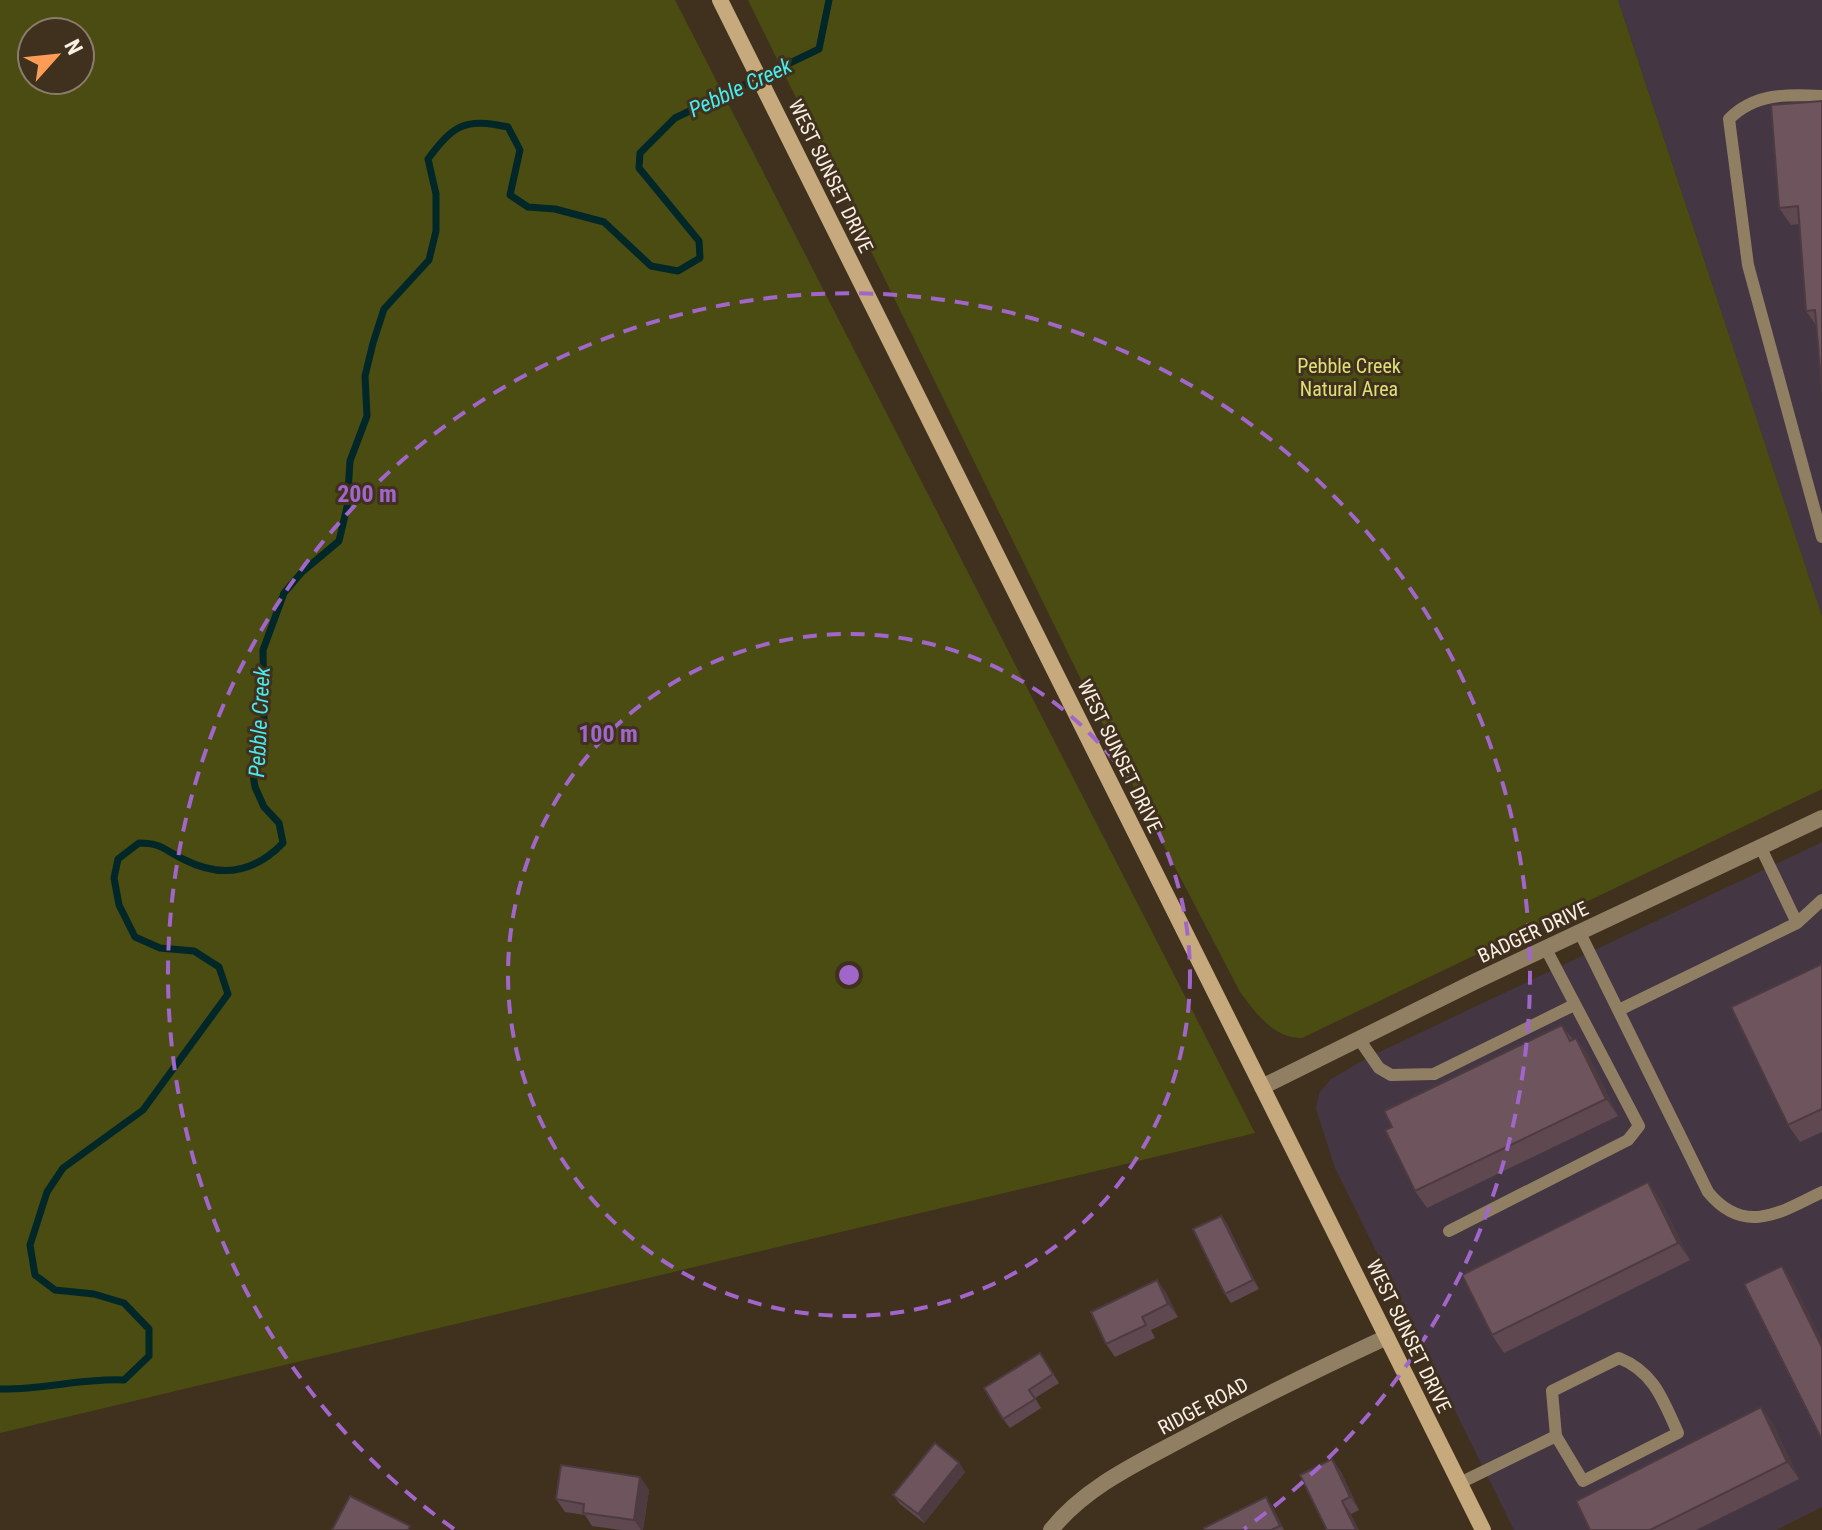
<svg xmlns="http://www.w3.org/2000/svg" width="1822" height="1530" viewBox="0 0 1822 1530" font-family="'Roboto Condensed',sans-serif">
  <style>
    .industrial { fill: #443643 }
    .green { fill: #4b4c11; fill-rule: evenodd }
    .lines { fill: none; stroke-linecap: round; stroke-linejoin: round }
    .stream { stroke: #022728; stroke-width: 7 }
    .service { stroke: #917f63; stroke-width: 12 }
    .minor { stroke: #917f63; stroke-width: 16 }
    .secondary { stroke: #c6a97c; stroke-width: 16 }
    .wall { fill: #5f4850 }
    .shaded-wall { fill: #4d3b41 }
    .building { fill: #6e545d; stroke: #4d3b41; stroke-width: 2 }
    .ring { fill: none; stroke: #a166ca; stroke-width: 4; stroke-dasharray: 14 10 }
    .labels { text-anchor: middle; stroke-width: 6; stroke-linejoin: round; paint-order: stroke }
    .street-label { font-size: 20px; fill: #faefe4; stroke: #40301e }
    .park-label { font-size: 20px; fill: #dee075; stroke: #40301e }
    .water-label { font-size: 22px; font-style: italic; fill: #47ecf0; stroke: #40301e }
    .centre { fill: #a166ca; stroke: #40301e; stroke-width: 4 }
    .ring-label { font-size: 24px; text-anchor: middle; font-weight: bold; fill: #a166ca; stroke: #40301e; stroke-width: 6; stroke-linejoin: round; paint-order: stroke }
  </style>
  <rect width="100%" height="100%" fill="#40301e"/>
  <!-- industrial -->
  <path class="industrial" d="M 1618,0 L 1822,0 L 1822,616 Z
    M 1822,842 L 1822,1507 L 1776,1530 L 1514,1530 L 1335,1168 L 1316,1109 L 1319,1093 L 1331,1079 L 1369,1057 Z"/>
  <!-- green -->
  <path class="green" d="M 0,0 L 675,0 L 1255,1133 L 0,1433 ZM 80,32 L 80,80 L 32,80 L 32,32 Z
    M 748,0 L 1618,0 L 1822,616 L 1822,789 L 1302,1038 C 1273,1038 1257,1014 1240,992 L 1140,800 Z"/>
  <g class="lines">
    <!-- stream -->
    <path class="stream" d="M 0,1389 C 42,1390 82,1378 124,1380 L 149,1356 L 149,1329 L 124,1303 L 94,1294 L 55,1290 L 35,1275 L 30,1245 L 47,1192 L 63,1168 L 143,1110 L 228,994 L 219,967 L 194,951 L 160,948 L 135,937 L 119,905 L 114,878 L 118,859 L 139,843 C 163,843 165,851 185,860 C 223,879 255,872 283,843 L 279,823 L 264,807 L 255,787 L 252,768 L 264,720 L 263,650 L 284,593 L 302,572 L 339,541 L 347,507 L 350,461 L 367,416 L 365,376 L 373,343 L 384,309 L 429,260 L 436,231 L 436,194 L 428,159 C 454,124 465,118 508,127 L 520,150 L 510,195 L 528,207 L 555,209 L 604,222 L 651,266 L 678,271 L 700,258 L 699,241 L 639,168 L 640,153 L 675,118 L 819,49 L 829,0"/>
    <!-- service -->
    <path class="service" d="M 1822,96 C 1787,94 1755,93 1729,119 L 1748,265 L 1822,537
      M 1760,846 L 1797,923
      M 1580,933 L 1708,1192 C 1744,1236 1780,1213 1822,1192
      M 1619,1010 L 1797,923 L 1822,900
      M 1359,1039 L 1379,1068 L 1391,1075 L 1434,1074 L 1574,1005
      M 1449,1231 L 1628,1140 L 1639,1126 L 1546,949
      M 1460,1483 L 1556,1436 L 1552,1391 L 1619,1358 C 1654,1372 1663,1400 1678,1433 L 1583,1481 L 1556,1436"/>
    <!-- minor -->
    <path class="minor" d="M 1262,1087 L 1476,981 L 1822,818
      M 1051,1530 C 1086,1486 1140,1462 1188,1436 C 1253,1401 1320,1368 1387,1337"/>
    <!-- secondary -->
    <path class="secondary" d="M 720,0 L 1483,1530"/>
  </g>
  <!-- wall -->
  <path class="wall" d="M 1822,101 L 1816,325 L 1806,311 L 1799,224 L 1791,225 L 1779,208 Z
    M 1822,964 L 1822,1132 L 1800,1142 L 1788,1125 Z
    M 1562,1025 L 1573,1040 L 1576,1038 L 1588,1055 L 1618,1116 L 1427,1208 L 1415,1191 L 1392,1127 Z
    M 1648,1182 L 1660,1200 L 1690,1260 L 1504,1353 L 1492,1335 Z
    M 1221,1216 L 1227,1224 L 1259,1289 L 1231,1303 L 1225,1294 Z
    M 1157,1280 L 1166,1293 L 1178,1317 L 1151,1330 L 1155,1338 L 1115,1357 L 1106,1344 Z
    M 1040,1353 L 1059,1383 L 1035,1398 L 1041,1408 L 1010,1428 L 1003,1419 Z
    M 1761,1407 L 1773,1424 L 1799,1479 L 1696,1530 L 1590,1530 Z
    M 1332,1459 L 1341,1472 L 1359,1510 L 1351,1514 L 1327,1530 Z
    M 959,1463 L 965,1472 L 924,1523 L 900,1504 L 893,1495 Z
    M 640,1477 L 649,1490 L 643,1530 L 621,1530 L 592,1526 L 585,1515 L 565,1512 L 556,1499 Z
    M 1266,1497 L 1272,1506 L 1284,1530 L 1205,1530 Z"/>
  <!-- shaded-wall -->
  <path class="shaded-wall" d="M 1576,1038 L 1588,1055 L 1618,1116 L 1606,1099 Z
    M 1648,1182 L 1660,1200 L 1690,1260 L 1678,1243 Z
    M 1221,1216 L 1227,1224 L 1259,1289 L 1253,1280 Z
    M 1782,1266 L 1794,1283 L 1822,1340 L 1822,1347 Z
    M 1157,1280 L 1166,1293 L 1178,1317 L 1168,1304 Z
    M 1761,1407 L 1773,1424 L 1799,1479 L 1787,1462 Z
    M 1332,1459 L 1341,1472 L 1359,1510 L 1350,1497 Z
    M 959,1463 L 965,1472 L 924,1523 L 918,1514 Z
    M 640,1477 L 649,1490 L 643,1530 L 641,1530 L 634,1520 Z
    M 1266,1497 L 1272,1506 L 1284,1530 L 1280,1526 Z
    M 1342,1501 L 1351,1514 L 1359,1530 L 1356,1530 Z"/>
  <!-- building -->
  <path class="building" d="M 1822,101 L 1822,392 L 1815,310 L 1806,311 L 1798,206 L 1779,208 L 1771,105 Z
    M 1822,964 L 1822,1109 L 1788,1125 L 1731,1007 Z
    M 1562,1025 L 1570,1041 L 1576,1038 L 1606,1099 L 1415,1191 L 1385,1130 L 1392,1127 L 1384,1111 Z
    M 1648,1182 L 1678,1243 L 1492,1335 L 1462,1275 Z
    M 1221,1216 L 1253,1280 L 1225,1294 L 1193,1229 Z
    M 1782,1266 L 1822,1347 L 1822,1440 L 1744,1284 Z
    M 1157,1280 L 1168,1304 L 1142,1317 L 1146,1325 L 1106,1344 L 1091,1312 Z
    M 1040,1353 L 1053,1374 L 1029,1390 L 1035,1399 L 1003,1419 L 984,1388 Z
    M 1761,1407 L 1787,1462 L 1650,1530 L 1590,1530 L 1576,1501 Z
    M 935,1443 L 959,1463 L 918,1514 L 893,1495 Z
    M 1332,1459 L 1350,1497 L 1342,1501 L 1356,1530 L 1327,1530 L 1300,1475 Z
    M 561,1465 L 640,1477 L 634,1520 L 583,1513 L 584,1504 L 556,1499 Z
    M 350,1496 L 410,1526 L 408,1530 L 332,1530 Z
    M 1266,1497 L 1280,1526 L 1271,1530 L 1205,1530 L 1204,1528 Z"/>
  <!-- distance rings -->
  <g class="ring">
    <circle cx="849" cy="975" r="341"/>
    <path d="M454 1529A681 681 0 1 1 1244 1529"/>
  </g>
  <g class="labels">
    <!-- street labels -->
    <g class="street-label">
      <text transform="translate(831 176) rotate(64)" y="7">WEST SUNSET DRIVE</text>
      <text transform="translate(1120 756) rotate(64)" y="7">WEST SUNSET DRIVE</text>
      <text transform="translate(1533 932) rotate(-25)" y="7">BADGER DRIVE</text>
      <text transform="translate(1409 1336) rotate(64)" y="7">WEST SUNSET DRIVE</text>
      <text transform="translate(1203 1406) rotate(-28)" y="7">RIDGE ROAD</text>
    </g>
    <!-- park labels -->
    <g class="park-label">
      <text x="1349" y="373">Pebble Creek<tspan x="1349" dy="23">Natural Area</tspan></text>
    </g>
    <!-- water labels -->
    <g class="water-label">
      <text transform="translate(740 87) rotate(-25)" y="8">Pebble Creek</text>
      <text transform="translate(259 722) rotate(-87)" y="8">Pebble Creek</text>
    </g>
  </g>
  <circle cx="849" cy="975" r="12" class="centre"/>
  <g class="ring-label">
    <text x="367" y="502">200 m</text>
    <text x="608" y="742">100 m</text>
  </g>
  <!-- north arrow -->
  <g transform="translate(56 56) rotate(63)"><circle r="38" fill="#40301e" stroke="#8a7c6d" stroke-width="2"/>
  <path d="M0-6L14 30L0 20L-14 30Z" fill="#fd9c56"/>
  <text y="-12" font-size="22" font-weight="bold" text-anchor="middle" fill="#faefe4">N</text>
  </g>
</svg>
